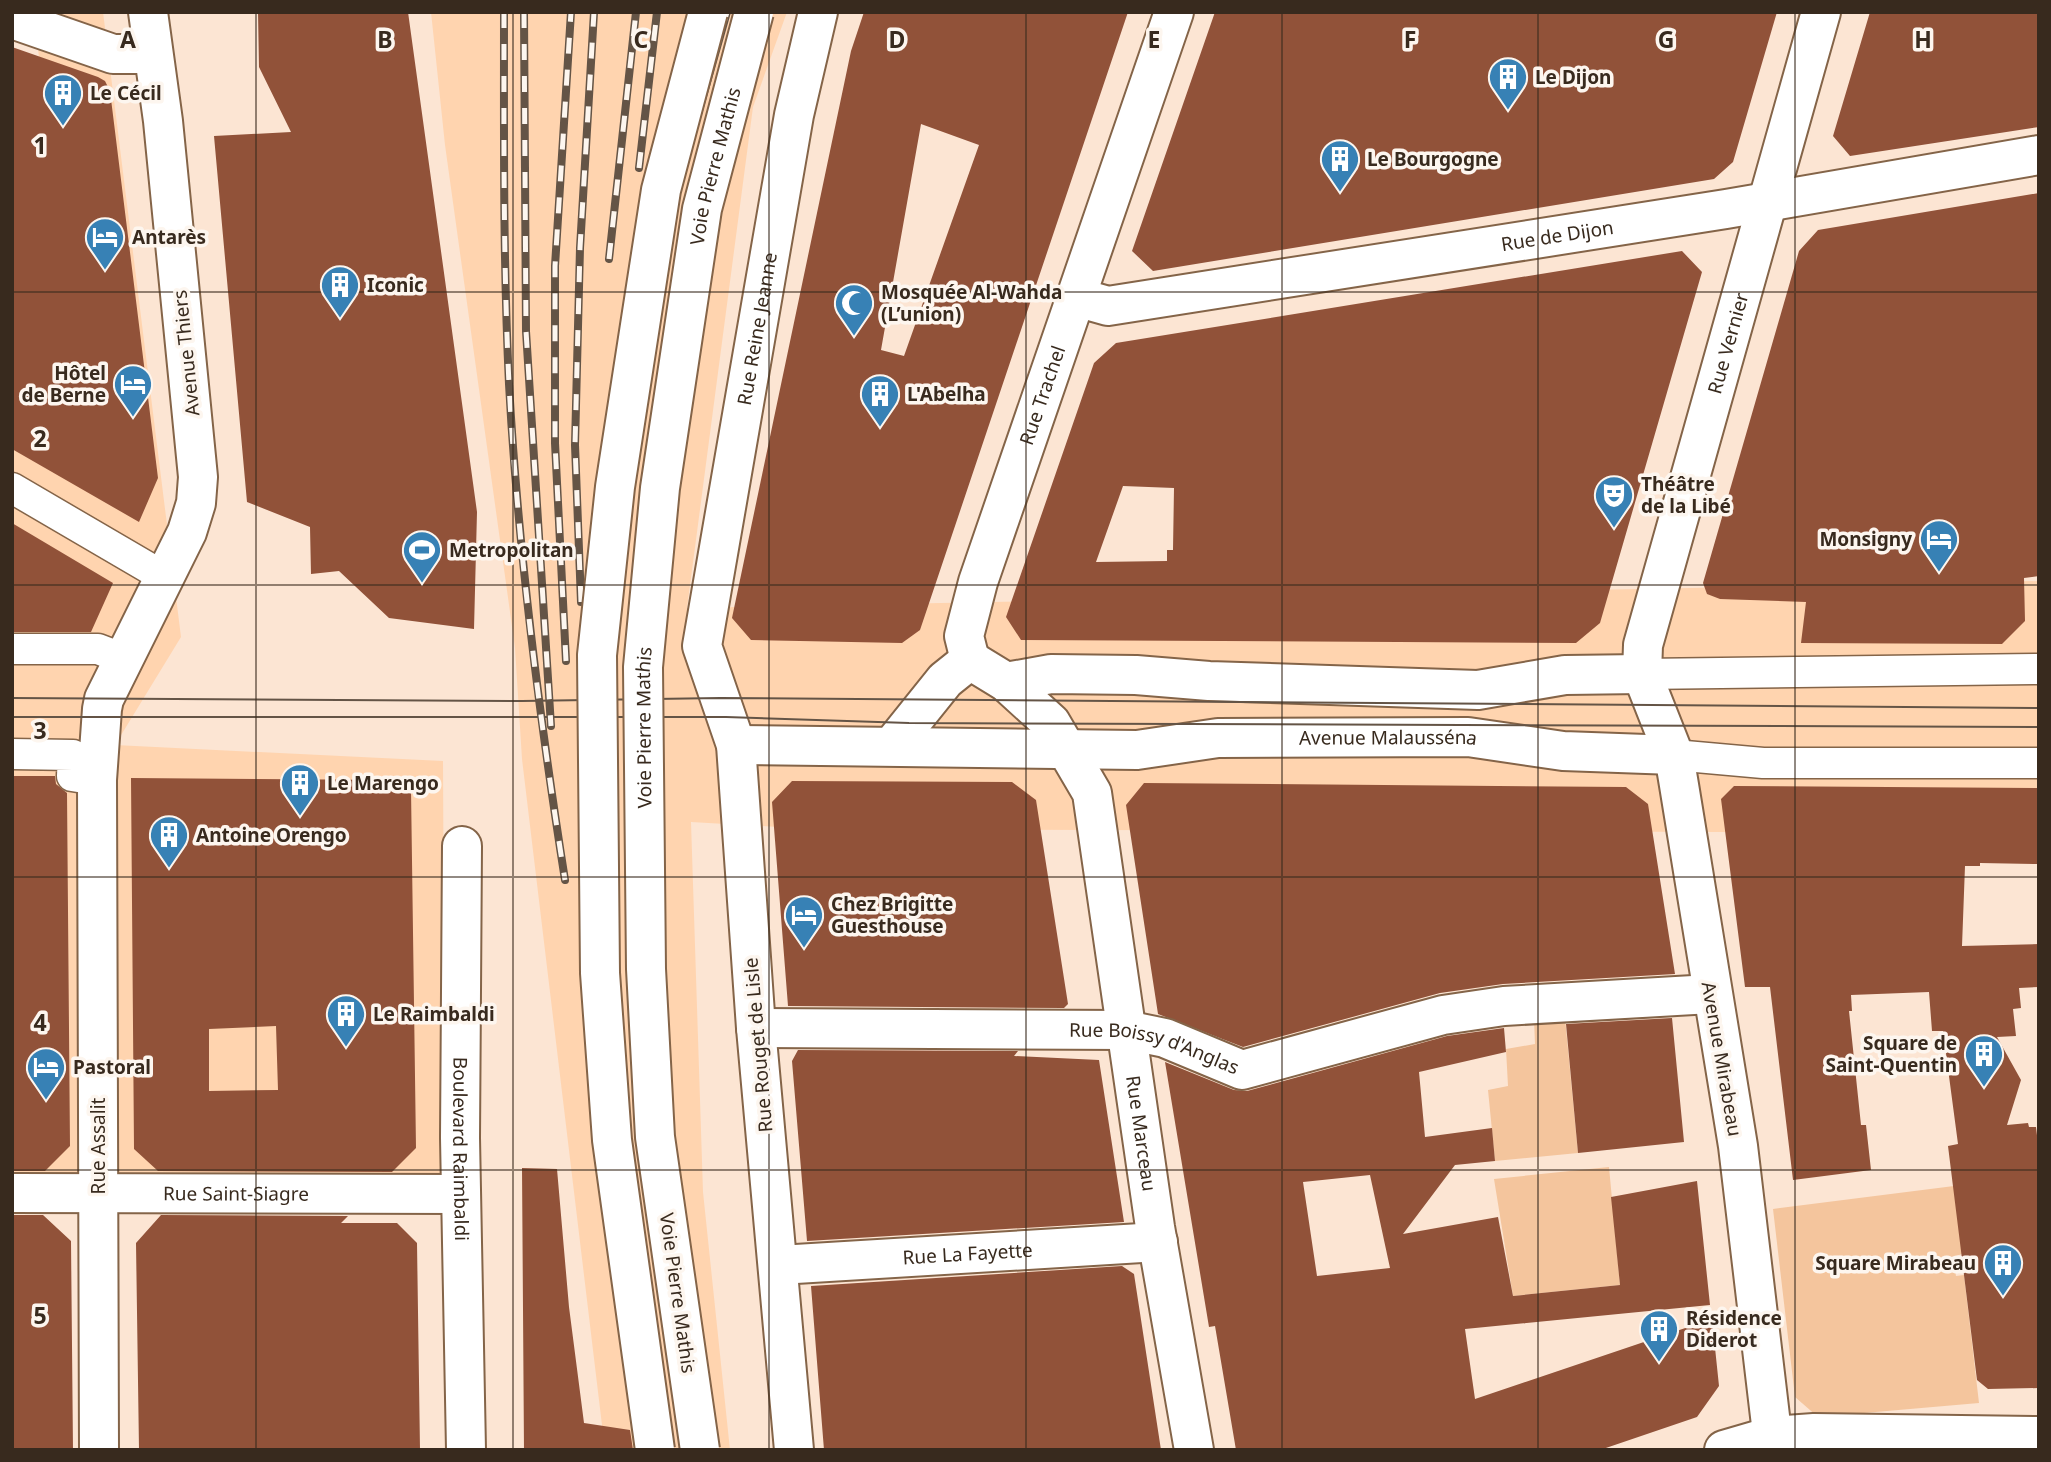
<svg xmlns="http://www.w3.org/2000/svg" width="2051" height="1462" viewBox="0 0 2051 1462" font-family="'Noto Sans',sans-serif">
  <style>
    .built { fill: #ffd4af }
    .green { fill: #f4c59d }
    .building { fill: #915239; fill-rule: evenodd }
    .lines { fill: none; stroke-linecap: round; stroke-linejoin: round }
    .pedestrian-casing { stroke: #846448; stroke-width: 33 }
    .minor-casing { stroke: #846448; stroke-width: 42 }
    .tertiary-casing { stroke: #846448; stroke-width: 42 }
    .pedestrian { stroke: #fff; stroke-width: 30 }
    .minor { stroke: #fff; stroke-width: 38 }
    .tertiary { stroke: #fff; stroke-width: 38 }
    .tram { stroke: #645446; stroke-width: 2 }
    .rail-casing { stroke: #645446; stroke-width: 8 }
    .rail { stroke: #fdf6ef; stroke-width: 5; stroke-dasharray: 16; stroke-linecap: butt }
    .trunk-bridge-casing { stroke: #846448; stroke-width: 42; stroke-linecap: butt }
    .trunk-bridge { stroke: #fff; stroke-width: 38 }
    .grid { fill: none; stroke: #382a1e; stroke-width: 2; stroke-opacity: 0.55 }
    .labels { text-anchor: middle; stroke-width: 7; stroke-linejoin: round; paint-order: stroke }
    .poi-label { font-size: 19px; font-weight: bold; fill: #382a1e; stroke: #fdf6ef; text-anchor: start }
    .street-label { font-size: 19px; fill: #382a1e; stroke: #fdf6ef }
    .grid-label { font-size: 23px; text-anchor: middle; font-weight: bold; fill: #382a1e; stroke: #fdf6ef; stroke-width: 7; stroke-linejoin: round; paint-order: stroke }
  </style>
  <rect width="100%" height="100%" fill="#fce5d3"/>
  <!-- built -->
  <path class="built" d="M 35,12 L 103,12 L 181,637 L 115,745 L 443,761 L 445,1176 L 12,1176 L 12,408 L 72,442 Z
    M 431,12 L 787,12 L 753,107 L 687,608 L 2039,581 L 2039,833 L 812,829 L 691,822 L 703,1192 L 730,1450 L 605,1450 L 522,759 L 515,648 L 445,145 Z"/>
  <!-- green -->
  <path class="green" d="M 1565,1018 L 1578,1153 L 1495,1161 L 1488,1090 L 1508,1086 L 1506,1049 L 1535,1044 L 1534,1019 Z
    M 1609,1167 L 1620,1285 L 1513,1296 L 1494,1179 Z
    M 1954,1186 L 1962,1254 L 1953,1257 L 1956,1276 L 1964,1275 L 1979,1403 L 1818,1417 L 1795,1397 L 1773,1209 Z"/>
  <!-- building -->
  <path class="building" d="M 258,12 L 408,12 L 477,512 L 474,629 L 389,618 L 339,571 L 311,574 L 310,527 L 247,502 L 214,136 L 291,132 L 259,67 Z
    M 864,12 L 1128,12 L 920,630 L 902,643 L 751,640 L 732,618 L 851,51 ZM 921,124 L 979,145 L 904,356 L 881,350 Z
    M 1215,12 L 1777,12 L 1733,162 L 1714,179 L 1153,271 L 1132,251 Z
    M 1870,12 L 2039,12 L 2039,127 L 1850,156 L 1833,136 Z
    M 12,47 L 98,77 L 105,81 L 110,91 L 158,478 L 139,522 L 12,449 Z
    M 2039,193 L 2039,576 L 2024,578 L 2025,621 L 2002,644 L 1801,643 L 1806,602 L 1720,599 L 1707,594 L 1703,583 L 1799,251 L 1818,230 Z
    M 1682,251 L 1702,272 L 1600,623 L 1576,643 L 1021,640 L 1006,617 L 1094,363 L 1116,343 ZM 1123,486 L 1174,488 L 1173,550 L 1167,550 L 1167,561 L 1096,562 Z
    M 12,523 L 113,583 L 91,632 L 12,632 Z
    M 12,776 L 55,776 L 56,784 L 67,793 L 70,1146 L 45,1171 L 12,1171 Z
    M 131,778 L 396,780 L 411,789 L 416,1148 L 392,1172 L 158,1171 L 134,1149 ZM 276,1026 L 278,1090 L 209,1091 L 209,1029 Z
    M 792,781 L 1012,782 L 1036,800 L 1068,1004 L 1064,1008 L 788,1006 L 772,802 Z
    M 1144,783 L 1626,787 L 1648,804 L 1675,974 L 1503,984 L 1440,993 L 1243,1047 L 1158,1014 L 1126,805 Z
    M 1734,786 L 2039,788 L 2039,864 L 1980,863 L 1980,866 L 1965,866 L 1962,946 L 2039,944 L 2039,987 L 2019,988 L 2021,1008 L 2013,1009 L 2016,1036 L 1997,1037 L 2021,1080 L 2007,1125 L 2028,1123 L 2029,1127 L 2036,1127 L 2039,1152 L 2039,1388 L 1988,1389 L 1977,1380 L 1948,1146 L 1958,1144 L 1943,1031 L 1932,1031 L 1929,992 L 1851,995 L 1852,1011 L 1849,1011 L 1861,1125 L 1866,1125 L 1871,1170 L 1793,1180 L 1770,987 L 1745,987 L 1721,799 Z
    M 1672,1018 L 1684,1142 L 1578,1153 L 1566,1024 Z
    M 1504,1028 L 1506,1052 L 1419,1072 L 1425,1137 L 1492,1128 L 1495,1161 L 1455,1165 L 1403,1234 L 1498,1217 L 1513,1296 L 1620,1285 L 1611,1197 L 1697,1181 L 1710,1305 L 1465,1329 L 1475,1399 L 1712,1319 L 1719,1386 L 1697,1417 L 1600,1450 L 1236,1450 L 1215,1326 L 1209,1327 L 1165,1062 L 1234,1090 L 1247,1091 L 1447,1036 ZM 1370,1175 L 1390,1268 L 1317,1276 L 1303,1182 Z
    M 798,1050 L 1018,1051 L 1014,1056 L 1099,1060 L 1124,1222 L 807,1241 L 792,1061 Z
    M 522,1168 L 557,1169 L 569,1307 L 584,1423 L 630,1430 L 633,1450 L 524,1450 Z
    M 12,1215 L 43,1215 L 71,1241 L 73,1450 L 12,1450 Z
    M 161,1215 L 348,1216 L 341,1223 L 397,1223 L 417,1243 L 420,1450 L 139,1450 L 136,1243 Z
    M 1122,1266 L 1134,1274 L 1161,1450 L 824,1450 L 811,1286 Z"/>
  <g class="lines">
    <!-- pedestrian casing -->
    <g class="pedestrian-casing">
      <path id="pedestrian" d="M 12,488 L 166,578
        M 12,649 L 98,649 L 124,659
        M 1642,674 L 2039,669
        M 12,754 L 73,755 L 72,776 L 97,780
        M 1674,755 L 1763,763 L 2039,763"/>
    </g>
    <!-- minor casing -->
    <g class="minor-casing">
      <g id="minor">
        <path d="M 12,19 L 113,54 L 153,54"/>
        <path id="s1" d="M 1076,297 L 1108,306 L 1726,209 L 2039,155"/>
        <path id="s2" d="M 970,660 L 1006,682 L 1051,723 L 1092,793 L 1155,1227 L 1194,1450"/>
        <path id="s3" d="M 970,660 L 964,636 L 978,582 L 1174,12"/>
        <path d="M 1006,682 L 1051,674 L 1136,675 L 1209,681 L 1478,690 L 1565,675 L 1642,674"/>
        <path id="s4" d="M 736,745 L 1137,750 L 1218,738 L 1468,737 L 1563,751 L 1674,755"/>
        <path d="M 892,746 L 945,680 L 970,660"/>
        <path id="s5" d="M 462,846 L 460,1138 L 466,1450"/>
        <path id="s6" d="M 756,1028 L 1126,1030 L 1165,1038 L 1242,1070 L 1443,1015 L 1504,1006 L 1711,994"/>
        <path id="s7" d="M 12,1193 L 461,1194"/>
        <path id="s8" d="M 779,1265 L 1158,1242"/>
        <path id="s9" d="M 794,1450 L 756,1028 L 736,745 L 702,646 L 794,115 L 818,12"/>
        <path d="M 1724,1450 L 1772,1436 L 1814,1433 L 2039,1436"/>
        <path id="s10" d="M 1774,1450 L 1738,1146 L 1679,785 L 1674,755 L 1642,674 L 1643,645 L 1821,12"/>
      </g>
    </g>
    <!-- tertiary casing -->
    <g class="tertiary-casing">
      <path id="tertiary" d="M 99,1450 L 97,780 L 102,709 L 104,699 L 187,532 L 196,503 L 198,477 L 163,121 L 148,12"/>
    </g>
    <!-- pedestrian -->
    <use href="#pedestrian" class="pedestrian"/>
    <!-- minor -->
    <use href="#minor" class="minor"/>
    <!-- tertiary -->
    <use href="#tertiary" class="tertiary"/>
    <!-- tram -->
    <path class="tram" d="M 12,698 L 522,701 L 720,698 L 2039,708
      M 12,717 L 726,717 L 909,723 L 2039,727"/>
    <!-- rail casing -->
    <g class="rail-casing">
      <path id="rail" d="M 504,12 C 504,136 503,260 509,384 C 518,550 539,715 565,880
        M 524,12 L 526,331 L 551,726
        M 639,168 L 657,12
        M 681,174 L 727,12
        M 609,259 L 636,12
        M 581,602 L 575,445 L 580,248 L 594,12
        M 566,661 L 555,443 L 555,266 L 571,12"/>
    </g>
    <!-- rail -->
    <use href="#rail" class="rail"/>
    <!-- trunk-bridge casing -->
    <g class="trunk-bridge-casing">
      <g id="trunk-bridge">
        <path d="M 655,1450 L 612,1140 L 600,973 L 597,655 L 615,487 L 661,190 L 708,12"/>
        <path id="s11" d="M 700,1450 L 655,1137 L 646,969 L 643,667 L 660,488 L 702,209 L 754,12"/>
      </g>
    </g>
    <!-- trunk-bridge -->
    <use href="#trunk-bridge" class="trunk-bridge"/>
  </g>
  <!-- grid -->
  <path class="grid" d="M 256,12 L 256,1450M 513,12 L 513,1450M 769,12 L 769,1450M 1026,12 L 1026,1450M 1282,12 L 1282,1450M 1538,12 L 1538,1450M 1795,12 L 1795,1450M 12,292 L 2039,292M 12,585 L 2039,585M 12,877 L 2039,877M 12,1170 L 2039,1170"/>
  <!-- icons -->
  <defs>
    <g id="building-pin" transform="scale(2.0125)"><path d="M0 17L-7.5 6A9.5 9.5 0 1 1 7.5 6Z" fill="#3781b5" stroke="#fdf6ef"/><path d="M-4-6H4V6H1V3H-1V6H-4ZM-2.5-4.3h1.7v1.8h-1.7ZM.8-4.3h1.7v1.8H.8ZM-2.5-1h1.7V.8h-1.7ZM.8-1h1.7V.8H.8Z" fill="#fff"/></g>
    <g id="hotel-pin" transform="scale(2.0125)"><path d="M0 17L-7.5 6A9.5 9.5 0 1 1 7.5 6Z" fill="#3781b5" stroke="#fdf6ef"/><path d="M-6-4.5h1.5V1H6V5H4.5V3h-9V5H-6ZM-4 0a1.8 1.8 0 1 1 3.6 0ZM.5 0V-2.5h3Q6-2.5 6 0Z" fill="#fff"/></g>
    <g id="mosque-pin" transform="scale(2.0125)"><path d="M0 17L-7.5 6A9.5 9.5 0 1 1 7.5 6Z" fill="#3781b5" stroke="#fdf6ef"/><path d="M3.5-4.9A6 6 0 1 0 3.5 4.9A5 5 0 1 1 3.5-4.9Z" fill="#fff"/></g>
    <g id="theatre-pin" transform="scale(2.0125)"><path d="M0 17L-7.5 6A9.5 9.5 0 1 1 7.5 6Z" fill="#3781b5" stroke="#fdf6ef"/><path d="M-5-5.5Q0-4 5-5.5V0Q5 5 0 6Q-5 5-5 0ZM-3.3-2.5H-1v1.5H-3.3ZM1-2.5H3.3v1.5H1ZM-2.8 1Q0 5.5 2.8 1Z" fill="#fff"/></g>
    <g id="stadium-pin" transform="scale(2.0125)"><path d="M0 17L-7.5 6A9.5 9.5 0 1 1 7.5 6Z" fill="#3781b5" stroke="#fdf6ef"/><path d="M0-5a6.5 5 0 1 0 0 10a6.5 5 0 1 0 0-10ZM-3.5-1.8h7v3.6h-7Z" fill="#fff"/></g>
  </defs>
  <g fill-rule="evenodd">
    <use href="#building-pin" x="1508" y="77"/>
    <use href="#building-pin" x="63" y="93"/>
    <use href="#building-pin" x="1340" y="159"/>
    <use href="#hotel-pin" x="105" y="237"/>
    <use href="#building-pin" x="340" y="285"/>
    <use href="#mosque-pin" x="854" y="303"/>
    <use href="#hotel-pin" x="133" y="384"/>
    <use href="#building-pin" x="880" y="394"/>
    <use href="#theatre-pin" x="1614" y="495"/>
    <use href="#hotel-pin" x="1939" y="539"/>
    <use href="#stadium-pin" x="422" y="550"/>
    <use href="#building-pin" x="300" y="783"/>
    <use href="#building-pin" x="169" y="835"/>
    <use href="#hotel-pin" x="804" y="915"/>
    <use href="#building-pin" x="346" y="1014"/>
    <use href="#building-pin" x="1984" y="1054"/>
    <use href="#hotel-pin" x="46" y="1067"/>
    <use href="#building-pin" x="2003" y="1263"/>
    <use href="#building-pin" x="1659" y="1329"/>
  </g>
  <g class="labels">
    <!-- poi labels -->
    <g class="poi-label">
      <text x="1535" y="84">Le Dijon</text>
      <text x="90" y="100">Le Cécil</text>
      <text x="1367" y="166">Le Bourgogne</text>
      <text x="132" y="244">Antarès</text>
      <text x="367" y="292">Iconic</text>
      <text x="881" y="299">Mosquée Al-Wahda<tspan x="881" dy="22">(L’union)</tspan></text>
      <text x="106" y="380" text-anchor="end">Hôtel<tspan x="106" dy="22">de Berne</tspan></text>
      <text x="907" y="401">L'Abelha</text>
      <text x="1641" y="491">Théâtre<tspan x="1641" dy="22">de la Libé</tspan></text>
      <text x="1912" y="546" text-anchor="end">Monsigny</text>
      <text x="449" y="557">Metropolitan</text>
      <text x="327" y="790">Le Marengo</text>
      <text x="196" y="842">Antoine Orengo</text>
      <text x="831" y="911">Chez Brigitte<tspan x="831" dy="22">Guesthouse</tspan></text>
      <text x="373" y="1021">Le Raimbaldi</text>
      <text x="1957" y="1050" text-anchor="end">Square de<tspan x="1957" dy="22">Saint-Quentin</tspan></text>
      <text x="73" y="1074">Pastoral</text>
      <text x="1976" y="1270" text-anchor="end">Square Mirabeau</text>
      <text x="1686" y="1325">Résidence<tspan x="1686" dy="22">Diderot</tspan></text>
    </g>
    <!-- street labels -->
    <g class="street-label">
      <text dy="7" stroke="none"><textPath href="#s11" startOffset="1293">Voie Pierre Mathis</textPath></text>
      <text dy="7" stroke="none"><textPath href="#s1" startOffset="488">Rue de Dijon</textPath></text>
      <text dy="7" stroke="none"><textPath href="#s9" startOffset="1134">Rue Reine Jeanne</textPath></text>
      <text dy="7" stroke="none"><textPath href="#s10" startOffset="1132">Rue Vernier</textPath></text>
      <text transform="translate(186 353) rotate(-96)" y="7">Avenue Thiers</text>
      <text dy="7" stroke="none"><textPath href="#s3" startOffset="278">Rue Trachel</textPath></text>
      <text dy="7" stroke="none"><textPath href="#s11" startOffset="726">Voie Pierre Mathis</textPath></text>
      <text dy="7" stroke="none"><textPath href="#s4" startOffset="653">Avenue Malausséna</textPath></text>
      <text transform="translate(758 1045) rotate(-95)" y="7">Rue Rouget de Lisle</text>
      <text dy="7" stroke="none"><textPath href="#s6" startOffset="401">Rue Boissy d'Anglas</textPath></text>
      <text transform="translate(1722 1059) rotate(80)" y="7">Avenue Mirabeau</text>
      <text dy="7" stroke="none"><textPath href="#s2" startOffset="528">Rue Marceau</textPath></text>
      <text transform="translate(98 1146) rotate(-90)" y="7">Rue Assalit</text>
      <text dy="7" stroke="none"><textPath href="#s5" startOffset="303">Boulevard Raimbaldi</textPath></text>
      <text dy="7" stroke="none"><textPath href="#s7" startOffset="224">Rue Saint-Siagre</textPath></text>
      <text dy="7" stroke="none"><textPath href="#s8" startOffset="189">Rue La Fayette</textPath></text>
      <text transform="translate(678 1293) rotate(82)" y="7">Voie Pierre Mathis</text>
    </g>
  </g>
  <g class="grid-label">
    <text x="128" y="48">A</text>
    <text x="385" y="48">B</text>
    <text x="641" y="48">C</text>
    <text x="897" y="48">D</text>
    <text x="1154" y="48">E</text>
    <text x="1410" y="48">F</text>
    <text x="1666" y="48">G</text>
    <text x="1923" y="48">H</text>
    <text x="40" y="154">1</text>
    <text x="40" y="447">2</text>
    <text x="40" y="739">3</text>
    <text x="40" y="1031">4</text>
    <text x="40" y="1324">5</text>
  </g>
  <!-- border -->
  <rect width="2051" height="1462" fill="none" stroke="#382a1e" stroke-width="28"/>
</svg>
